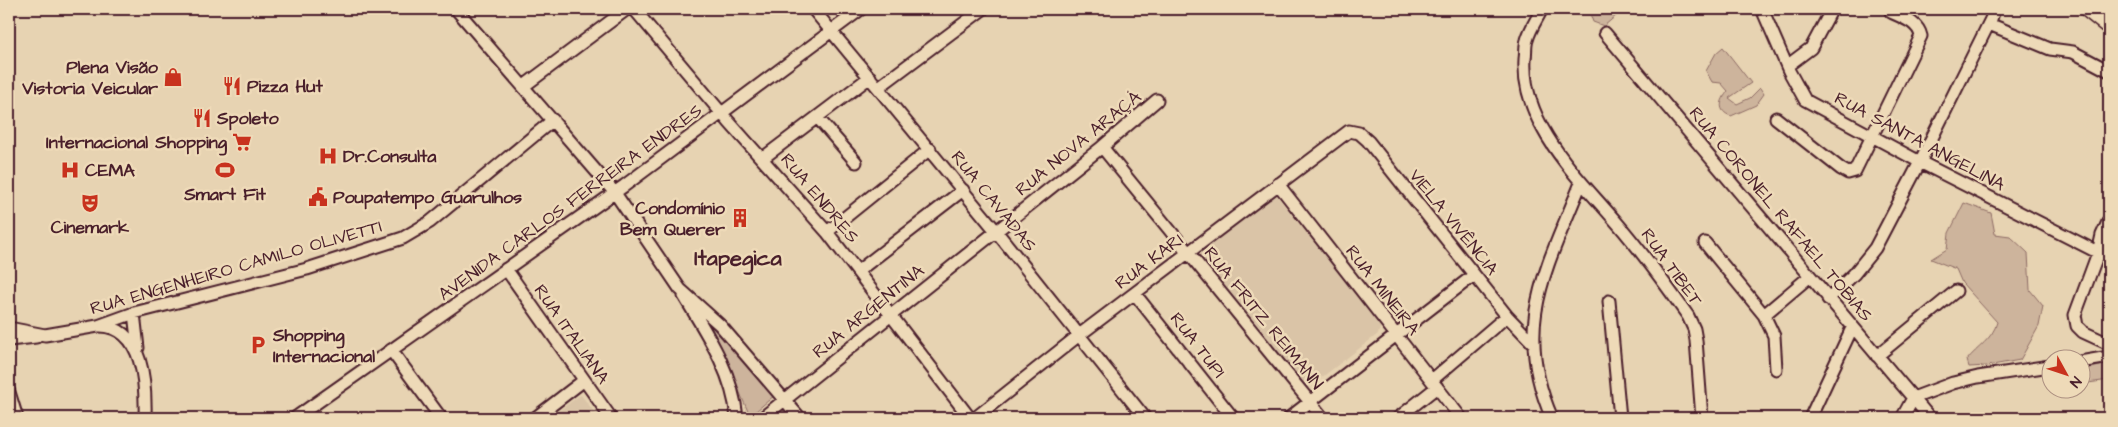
<svg xmlns="http://www.w3.org/2000/svg" width="2118" height="427" viewBox="0 0 2118 427" font-family="'Architects Daughter',sans-serif">
  <style>
    .built { fill: #dac4a7 }
    .green { fill: #cdb49c; stroke: #8c6a64 }
    .lines { fill: none; stroke-linecap: round; stroke-linejoin: round }
    .minor-casing { stroke: #4a1f2b; stroke-width: 15 }
    .highway-casing { stroke: #4a1f2b; stroke-width: 21 }
    .minor { stroke: #eedab8; stroke-width: 11 }
    .highway { stroke: #eedab8; stroke-width: 18 }
    .labels { text-anchor: middle; stroke-width: 5; stroke-linejoin: round; paint-order: stroke }
    .poi-label { font-size: 18px; font-weight: bold; fill: #4a1f2b; stroke: #eedab8; text-anchor: start }
    .street-label { font-size: 18px; fill: #4a1f2b; stroke: #eedab8 }
    .district-label { font-size: 22px; font-weight: bold; fill: #4a1f2b; stroke: #eedab8 }
  </style>
  <rect width="100%" height="100%" fill="#e7d3b2"/>
  <filter id="ink" filterUnits="userSpaceOnUse"><feTurbulence type="fractalNoise" baseFrequency=".02" numOctaves="2"/><feDisplacementMap in="SourceGraphic" scale="10" xChannelSelector="R" yChannelSelector="G"/><feConvolveMatrix kernelMatrix="1 2 1 2 8 2 1 2 1" color-interpolation-filters="sRGB"/></filter>
  <g filter="url(#ink)">
    <!-- built -->
    <path class="built" d="M 1270,195 L 1276,195 L 1381,326 L 1378,334 L 1308,388 L 1200,256 L 1200,249 Z
      M 581,395 L 599,418 L 549,418 L 579,396 Z"/>
    <!-- green -->
    <path class="green" d="M 1591,9 L 1624,9 L 1604,26 L 1593,22 L 1589,11 Z
      M 1723,47 L 1751,83 L 1729,98 L 1737,104 L 1750,98 L 1760,88 L 1764,94 L 1756,105 L 1731,116 C 1717,111 1720,101 1728,91 L 1721,83 L 1712,82 L 1706,71 L 1716,53 Z
      M 1964,203 L 1991,213 L 1995,234 L 2010,236 L 2028,253 L 2030,290 L 2043,306 L 2039,326 L 2020,360 L 1987,366 L 1969,367 L 1967,360 C 1977,347 1993,339 1997,322 L 1962,283 L 1956,269 L 1931,259 L 1947,249 L 1949,233 Z
      M 711,326 L 775,395 L 750,416 Z
      M 2109,364 L 2109,380 L 2081,384 L 2081,370 Z"/>
    <g class="lines">
      <!-- minor casing -->
      <g class="minor-casing">
        <path id="minor" d="M 456,9 L 615,193 L 680,289 L 720,325 L 800,418
          M 634,9 L 729,122 L 827,232 L 970,418
          M 813,9 L 996,231 L 1145,418
          M 1542,9 C 1537,19 1530,29 1527,40 C 1525,46 1526,53 1525,59 C 1521,125 1579,178 1618,224 C 1643,253 1666,285 1688,316 L 1694,329 L 1696,340 L 1702,418
          M 1762,9 L 1789,71 L 1805,100 L 1920,162 L 2109,258
          M 1989,24 L 2050,49 L 2073,52 L 2109,71
          M 1605,33 L 1930,418
          M 1787,66 L 1811,48 L 1832,9
          M 524,86 L 627,9
          M 879,87 L 983,9
          M 817,117 L 856,162
          M 1776,118 L 1841,169 L 1848,173 L 1855,171 L 1921,36 C 1918,22 1903,18 1891,12
          M 1102,147 L 1323,418
          M 763,158 L 870,77
          M 1278,184 L 1461,418
          M 2109,220 L 2102,235 L 2098,253 L 2075,315 L 2077,326 L 2083,332 L 2109,344
          M 827,232 L 930,149
          M 1705,243 L 1764,315 L 1774,336 L 1776,369
          M 506,269 L 611,418
          M 858,271 L 963,190
          M 1135,294 L 1233,418
          M 684,296 C 707,334 733,373 737,418
          M 1828,299 L 1854,274 L 1875,248 L 1920,162 L 1991,19 L 1993,13 L 1992,9
          M 1609,301 L 1620,418
          M 134,313 L 138,348
          M 1764,315 L 1809,277
          M 100,326 C 144,327 146,385 145,418
          M 9,328 L 45,335 L 98,326 L 134,313 L 307,269 L 403,238 L 430,222 L 553,120
          M 9,340 L 36,337
          M 391,350 L 441,418
          M 1877,356 L 1956,291
          M 2080,362 L 2109,357
          M 1432,380 L 1507,316
          M 9,392 L 17,418
          M 295,418 L 624,186 L 861,9
          M 535,418 L 583,381
          M 762,418 L 1102,147 L 1157,100
          M 975,418 L 1078,336 L 1349,131 L 1359,133 L 1368,141 L 1507,316 L 1532,342
          M 1289,418 L 1474,275
          M 1398,418 L 1437,387
          M 1552,418 C 1511,326 1547,268 1581,183
          M 1810,418 L 1852,328
          M 1902,418 L 1913,398 L 1953,383 L 1978,377 L 2050,366"/>
      </g>
      <!-- highway casing -->
      <g class="highway-casing">
        <path id="highway" d="M 2089,9 L 2109,25"/>
      </g>
      <!-- minor -->
      <use href="#minor" class="minor"/>
      <!-- highway -->
      <use href="#highway" class="highway"/>
    </g>
  </g>
  <!-- icons -->
  <defs>
    <g id="shop-bare" transform="scale(1.5)"><path d="M-5-2.5h2.3a2.7 3.5 0 0 1 5.4 0H5L5.5 6h-11ZM-1.5-2.5h3a1.5 2.3 0 0 0-3 0Z" fill="#c8321e" stroke="#eedab8" stroke-width="2.5" paint-order="stroke"/></g>
    <g id="restaurant-bare" transform="scale(1.5)"><path d="M-5-6h1v4h1v-4h1v4h1v-4h1v5L-1.5 .5V6h-2V.5L-5-1ZM5-6V6H3V1.5H1.5Q1.5-4 5-6Z" fill="#c8321e" stroke="#eedab8" stroke-width="2.5" paint-order="stroke"/></g>
    <g id="supermarket-bare" transform="scale(1.5)"><path d="M-6-5.5h2.5l.6 2H6L4.5 2H-2.5L-4.4-4H-6ZM-1.5 3.2a1.3 1.3 0 1 0 .1 0ZM3 3.2a1.3 1.3 0 1 0 .1 0Z" fill="#c8321e" stroke="#eedab8" stroke-width="2.5" paint-order="stroke"/></g>
    <g id="hospital-bare" transform="scale(1.5)"><path d="M-5-5h3v3.5h4V-5h3V5h-3V1.5h-4V5h-3Z" fill="#c8321e" stroke="#eedab8" stroke-width="2.5" paint-order="stroke"/></g>
    <g id="stadium-bare" transform="scale(1.5)"><path d="M0-5a6.5 5 0 1 0 0 10a6.5 5 0 1 0 0-10ZM-3.5-1.8h7v3.6h-7Z" fill="#c8321e" stroke="#eedab8" stroke-width="2.5" paint-order="stroke"/></g>
    <g id="civic-bare" transform="scale(1.5)"><path d="M-.6-6.5H3V-4.5H.6V-3L4-1V1h2V6H-6V1h2V-1L-.6-3ZM-1.2 2.5V6h2.4V2.5Z" fill="#c8321e" stroke="#eedab8" stroke-width="2.5" paint-order="stroke"/></g>
    <g id="theatre-bare" transform="scale(1.5)"><path d="M-5-5.5Q0-4 5-5.5V0Q5 5 0 6Q-5 5-5 0ZM-3.3-2.5H-1v1.5H-3.3ZM1-2.5H3.3v1.5H1ZM-2.8 1Q0 5.5 2.8 1Z" fill="#c8321e" stroke="#eedab8" stroke-width="2.5" paint-order="stroke"/></g>
    <g id="building-bare" transform="scale(1.5)"><path d="M-4-6H4V6H1V3H-1V6H-4ZM-2.5-4.3h1.7v1.8h-1.7ZM.8-4.3h1.7v1.8H.8ZM-2.5-1h1.7V.8h-1.7ZM.8-1h1.7V.8H.8Z" fill="#c8321e" stroke="#eedab8" stroke-width="2.5" paint-order="stroke"/></g>
    <g id="parking-bare" transform="scale(1.5)"><path d="M-3.5-5.5H1a3.5 3.5 0 0 1 0 7H-1V5.5H-3.5ZM-1-3.4V-.6H.8a1.4 1.4 0 0 0 0-2.8Z" fill="#c8321e" stroke="#eedab8" stroke-width="2.5" paint-order="stroke"/></g>
  </defs>
  <g fill-rule="evenodd">
    <use href="#shop-bare" x="173" y="77"/>
    <use href="#restaurant-bare" x="232" y="86"/>
    <use href="#restaurant-bare" x="202" y="118"/>
    <use href="#supermarket-bare" x="242" y="142"/>
    <use href="#hospital-bare" x="328" y="156"/>
    <use href="#hospital-bare" x="70" y="170"/>
    <use href="#stadium-bare" x="225" y="170"/>
    <use href="#civic-bare" x="318" y="197"/>
    <use href="#theatre-bare" x="90" y="203"/>
    <use href="#building-bare" x="740" y="218"/>
    <use href="#parking-bare" x="258" y="345"/>
  </g>
  <g class="labels">
    <!-- poi labels -->
    <g class="poi-label">
      <text x="158" y="73" text-anchor="end">Plena Visão<tspan x="158" dy="21">Vistoria Veicular</tspan></text>
      <text x="247" y="92">Pizza Hut</text>
      <text x="217" y="124">Spoleto</text>
      <text x="227" y="148" text-anchor="end">Internacional Shopping</text>
      <text x="343" y="162">Dr.Consulta</text>
      <text x="85" y="176">CEMA</text>
      <text x="225" y="200" text-anchor="middle">Smart Fit</text>
      <text x="333" y="203">Poupatempo Guarulhos</text>
      <text x="725" y="214" text-anchor="end">Condomínio<tspan x="725" dy="21">Bem Querer</tspan></text>
      <text x="90" y="233" text-anchor="middle">Cinemark</text>
      <text x="273" y="341">Shopping<tspan x="273" dy="21">Internacional</tspan></text>
    </g>
    <!-- street labels -->
    <g class="street-label">
      <text transform="translate(1920 141) rotate(28)" y="6">RUA SANTA ANGELINA</text>
      <text transform="translate(1078 143) rotate(-39)" y="6">RUA NOVA ARAÇÁ</text>
      <text transform="translate(820 198) rotate(50)" y="6">RUA ENDRES</text>
      <text transform="translate(994 201) rotate(51)" y="6">RUA CAVADAS</text>
      <text transform="translate(570 202) rotate(-36)" y="6">AVENIDA CARLOS FERREIRA ENDRES</text>
      <text transform="translate(1781 214) rotate(50)" y="6">RUA CORONEL RAFAEL TOBIAS</text>
      <text transform="translate(1454 222) rotate(51)" y="6">VIELA VIVÊNCIA</text>
      <text transform="translate(1149 261) rotate(-37)" y="6">RUA KARI</text>
      <text transform="translate(236 267) rotate(-16)" y="6">RUA ENGENHEIRO CAMILO OLIVETTI</text>
      <text transform="translate(1672 267) rotate(54)" y="6">RUA TIBET</text>
      <text transform="translate(1383 290) rotate(52)" y="6">RUA MINEIRA</text>
      <text transform="translate(868 311) rotate(-39)" y="6">RUA ARGENTINA</text>
      <text transform="translate(1264 318) rotate(51)" y="6">RUA FRITZ REIMANN</text>
      <text transform="translate(572 334) rotate(55)" y="6">RUA ITALIANA</text>
      <text transform="translate(1198 345) rotate(52)" y="6">RUA TUPI</text>
    </g>
    <!-- district labels -->
    <g class="district-label">
      <text x="738" y="265">Itapegica</text>
    </g>
  </g>
  <!-- margin -->
  <rect width="2118" height="427" fill="none" stroke="#eedab8" stroke-width="30"/>
  <rect x="15" y="15" width="2088" height="397" fill="none" stroke="#4a1f2b" stroke-width="2" filter="url(#ink)"/>
  <!-- north arrow -->
  <g transform="translate(2066 374) rotate(130)"><circle r="24" fill="#eedab8" stroke="#ac8f80"/>
  <path d="M0-4L9 19L0 12L-9 19Z" fill="#c8321e"/>
  <text y="-8" font-size="14" font-weight="bold" text-anchor="middle" fill="#4a1f2b">N</text>
  </g>
</svg>
